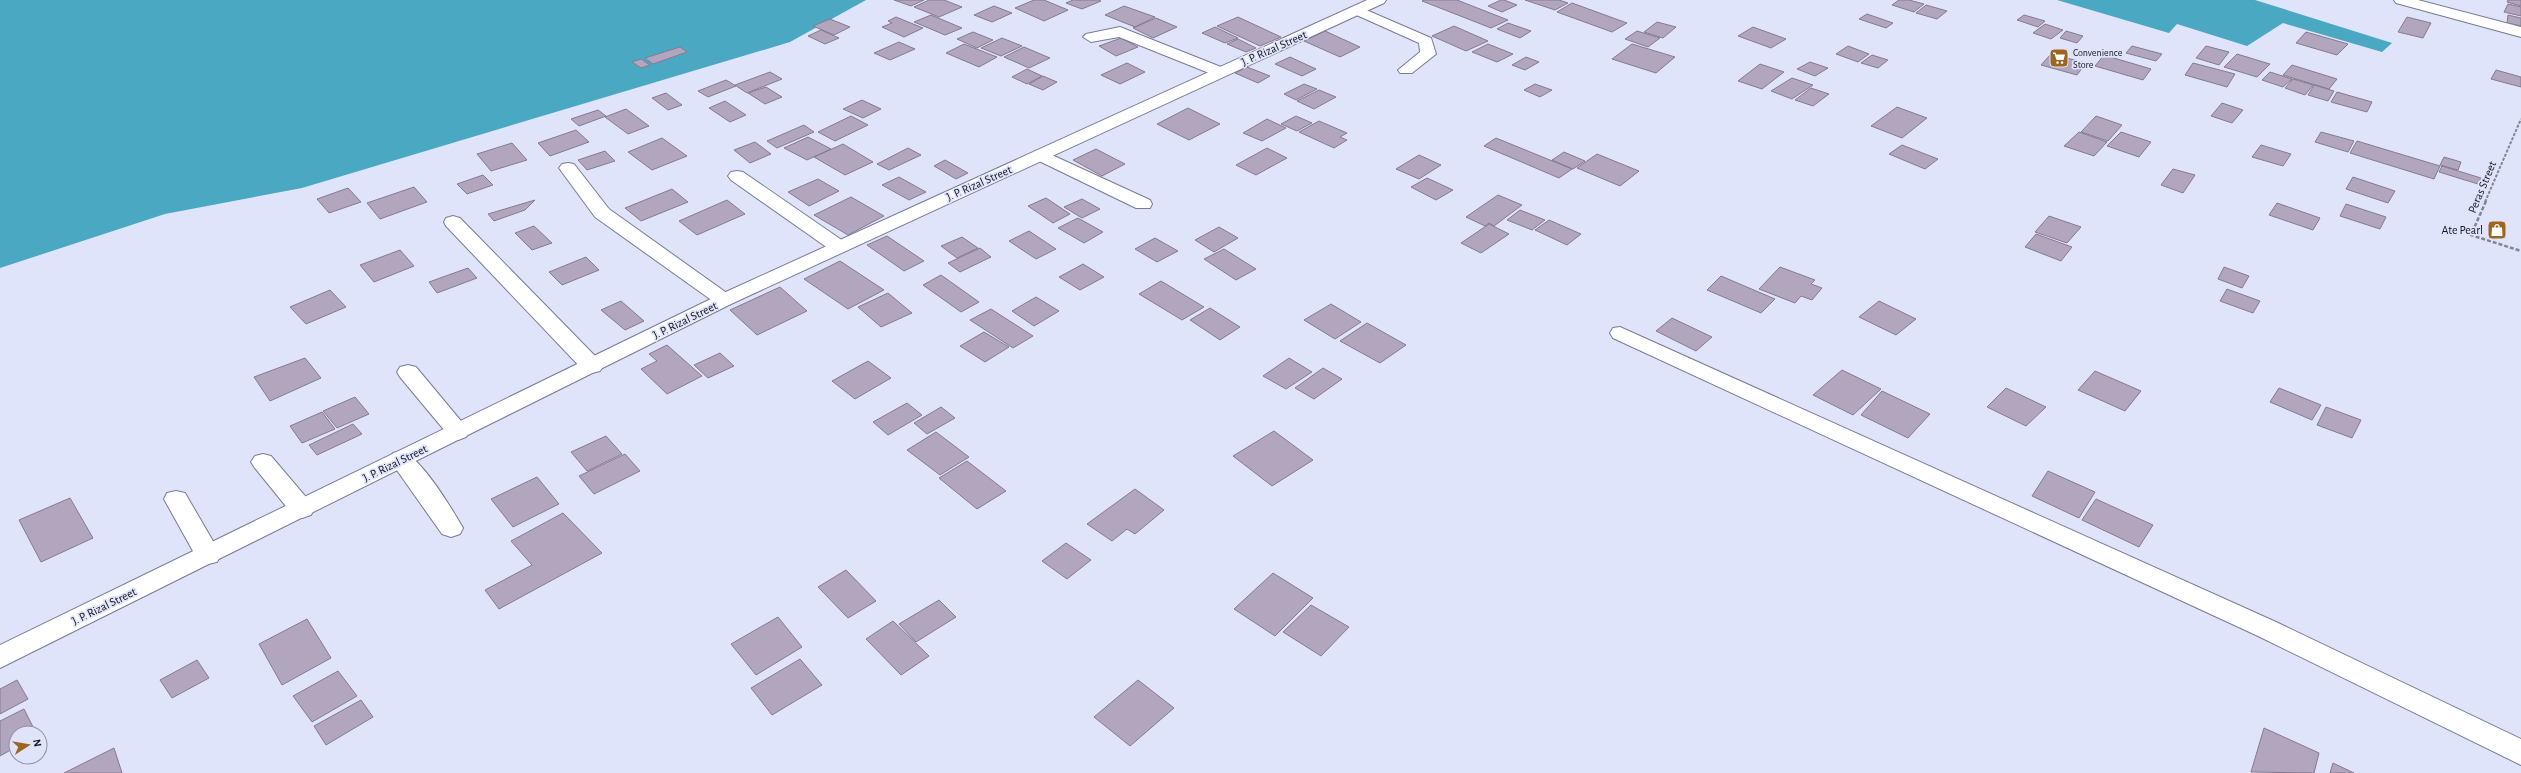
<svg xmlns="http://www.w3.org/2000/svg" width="2521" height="773" viewBox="0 0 2521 773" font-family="'Alegreya Sans',sans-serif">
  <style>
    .water { fill: #4ba8c3 }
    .building { fill: #b2a5be; stroke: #867a92 }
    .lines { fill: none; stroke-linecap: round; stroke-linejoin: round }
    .minor-casing { stroke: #777b94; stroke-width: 2 }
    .major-casing { stroke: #777b94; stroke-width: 2 }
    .path-far1 { stroke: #828596; stroke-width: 2; stroke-dasharray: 3 1.5; stroke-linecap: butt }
    .path { stroke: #828596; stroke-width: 2.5; stroke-dasharray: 4 2; stroke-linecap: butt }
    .minor { fill: #fff; fill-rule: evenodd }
    .major { fill: #fff; fill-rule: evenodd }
    .labels { text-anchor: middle; stroke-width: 3.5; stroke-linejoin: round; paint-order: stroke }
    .far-poi-label { font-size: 10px; fill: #151620; stroke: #e0e4fa; text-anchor: start }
    .street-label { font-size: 12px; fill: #151620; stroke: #e0e4fa }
    .poi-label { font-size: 12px; fill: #151620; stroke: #e0e4fa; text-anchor: end }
  </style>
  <rect width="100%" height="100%" fill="#e0e4fa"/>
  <!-- water -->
  <path class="water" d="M 0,0 L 866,0 L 790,42 L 302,188 L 165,214 L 0,268 Z
    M 2057,0 L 2255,0 L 2392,43 L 2382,52 L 2283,23 L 2247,46 L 2177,24 L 2169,33 Z"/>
  <!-- building -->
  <path class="building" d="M 894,0 L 924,0 L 911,6 Z
    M 929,0 L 944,0 L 962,7 L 939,17 L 914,7 Z
    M 1034,0 L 1044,0 L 1068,10 L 1044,21 L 1015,8 Z
    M 1073,0 L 1099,0 L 1101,1 L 1082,9 L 1066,3 Z
    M 1424,0 L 1457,0 L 1508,20 L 1491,28 L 1422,1 Z
    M 1501,0 L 1504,0 L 1517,5 L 1502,12 L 1488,6 Z
    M 1525,0 L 1559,0 L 1568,3 L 1555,10 Z
    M 1899,0 L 1909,0 L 1924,4 L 1914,12 L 1892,5 Z
    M 2508,0 L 2521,0 L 2521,6 L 2507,2 Z
    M 1572,3 L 1627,23 L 1612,32 L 1557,12 Z
    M 2508,4 L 2521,7 L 2521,16 L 2504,12 Z
    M 1926,5 L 1947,11 L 1937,19 L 1916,13 Z
    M 994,6 L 1012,13 L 992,22 L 974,15 Z
    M 1124,6 L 1155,17 L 1135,27 L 1105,15 Z
    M 1867,14 L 1893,23 L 1886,28 L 1859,19 Z
    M 931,15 L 962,28 L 945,35 L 914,22 Z
    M 2024,15 L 2045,21 L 2038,27 L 2017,20 Z
    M 2508,15 L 2521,18 L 2521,26 L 2507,23 Z
    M 896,17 L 923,28 L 904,37 L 882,27 L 892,23 L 888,21 Z
    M 1238,17 L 1281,37 L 1260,46 L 1217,26 Z
    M 2407,17 L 2431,23 L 2423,38 L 2398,32 Z
    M 1156,18 L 1177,27 L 1153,38 L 1133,28 Z
    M 830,19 L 850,27 L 834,35 L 813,26 Z
    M 1657,22 L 1676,27 L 1663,38 L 1644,32 Z
    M 1508,23 L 1531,31 L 1520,38 L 1497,29 Z
    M 2045,24 L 2063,30 L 2051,39 L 2033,33 Z
    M 1454,26 L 1488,41 L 1466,51 L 1432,36 Z
    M 1215,27 L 1238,38 L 1225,43 L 1202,33 Z
    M 1753,27 L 1786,39 L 1771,48 L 1738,36 Z
    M 821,30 L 839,38 L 825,44 L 808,36 Z
    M 1325,31 L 1360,47 L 1340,57 L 1304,41 Z
    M 1637,31 L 1660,38 L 1648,47 L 1625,39 Z
    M 2066,31 L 2083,36 L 2077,43 L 2060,38 Z
    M 973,32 L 993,40 L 977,48 L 957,39 Z
    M 2306,32 L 2348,44 L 2337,55 L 2296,43 Z
    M 1002,38 L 1022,46 L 1001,56 L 981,48 Z
    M 1121,38 L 1138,47 L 1116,56 L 1099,46 Z
    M 1238,39 L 1256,48 L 1246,52 L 1227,44 Z
    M 899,42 L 915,49 L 890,60 L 874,53 Z
    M 964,44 L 997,57 L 979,67 L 946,53 Z
    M 1488,44 L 1513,54 L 1497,62 L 1472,52 Z
    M 1632,44 L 1675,57 L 1656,73 L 1612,59 Z
    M 1848,46 L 1869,54 L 1858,62 L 1836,54 Z
    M 2132,46 L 2162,54 L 2156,61 L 2126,53 Z
    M 2206,46 L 2229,52 L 2219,65 L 2196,58 Z
    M 680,47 L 687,52 L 653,64 L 645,58 Z
    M 1024,47 L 1050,58 L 1029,68 L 1004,57 Z
    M 2051,54 L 2086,63 L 2077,75 L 2041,65 Z
    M 2237,54 L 2270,64 L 2257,77 L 2224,67 Z
    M 1872,55 L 1888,60 L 1878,68 L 1861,63 Z
    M 2104,55 L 2151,69 L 2143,80 L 2095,66 Z
    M 1290,57 L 1316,69 L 1302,76 L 1275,64 Z
    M 1526,57 L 1539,62 L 1525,70 L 1512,65 Z
    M 641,59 L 650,65 L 641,68 L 632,62 Z
    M 1810,62 L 1828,68 L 1815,76 L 1797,69 Z
    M 1127,63 L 1145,72 L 1120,84 L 1101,75 Z
    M 2193,63 L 2235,74 L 2227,87 L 2185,75 Z
    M 1760,64 L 1784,72 L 1762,89 L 1738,81 Z
    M 2292,65 L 2337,79 L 2329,89 L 2283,75 Z
    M 1247,67 L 1270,76 L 1258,83 L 1235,73 Z
    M 1027,69 L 1042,76 L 1027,84 L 1012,77 Z
    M 2496,70 L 2521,77 L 2521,87 L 2491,79 Z
    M 770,72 L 782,79 L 747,93 L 735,85 Z
    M 2270,72 L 2292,79 L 2283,87 L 2262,80 Z
    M 1043,76 L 1057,82 L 1043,90 L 1029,84 Z
    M 1792,78 L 1813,85 L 1792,99 L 1771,91 Z
    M 2293,79 L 2313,85 L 2305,95 L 2285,88 Z
    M 726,80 L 736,86 L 708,97 L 698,91 Z
    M 1304,84 L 1317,89 L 1296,100 L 1284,94 Z
    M 1535,84 L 1552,90 L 1540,97 L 1524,90 Z
    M 2314,85 L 2334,91 L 2328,101 L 2308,95 Z
    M 766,87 L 782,97 L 765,104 L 748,93 Z
    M 1811,88 L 1829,94 L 1813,106 L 1795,100 Z
    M 1319,90 L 1336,97 L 1314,109 L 1297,101 Z
    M 2337,92 L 2372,102 L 2367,112 L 2331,102 Z
    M 666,93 L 682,105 L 668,110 L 652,98 Z
    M 862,100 L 881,109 L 863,118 L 843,109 Z
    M 725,101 L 746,115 L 730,122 L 709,108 Z
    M 2222,103 L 2243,110 L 2232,123 L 2211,116 Z
    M 1897,107 L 1927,118 L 1902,138 L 1871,126 Z
    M 1188,108 L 1220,124 L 1189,140 L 1157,124 Z
    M 626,109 L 649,126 L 628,134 L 605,117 Z
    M 598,110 L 606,116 L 579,126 L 571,119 Z
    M 851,116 L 868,125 L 835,141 L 818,132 Z
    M 1296,116 L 1312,123 L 1297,131 L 1281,124 Z
    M 2096,116 L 2122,125 L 2108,141 L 2081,132 Z
    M 1267,119 L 1286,128 L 1262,141 L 1243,133 Z
    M 1319,121 L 1347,133 L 1340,137 L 1347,140 L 1334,148 L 1299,132 Z
    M 804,125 L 814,132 L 777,148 L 767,141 Z
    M 576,130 L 589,142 L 550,156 L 538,143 Z
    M 2079,132 L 2107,142 L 2094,156 L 2064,146 Z
    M 2121,132 L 2151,142 L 2139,157 L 2107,146 Z
    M 2321,132 L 2354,141 L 2348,152 L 2315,142 Z
    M 808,137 L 831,149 L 807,160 L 784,148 Z
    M 662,138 L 687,156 L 652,170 L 628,152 Z
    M 1496,138 L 1572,169 L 1559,178 L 1484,146 Z
    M 2357,141 L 2440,166 L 2434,179 L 2350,153 Z
    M 755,142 L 771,154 L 750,163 L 734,150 Z
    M 512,143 L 527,160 L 491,171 L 477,154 Z
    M 843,144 L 873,162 L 845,175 L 814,157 Z
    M 1902,145 L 1938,159 L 1925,169 L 1889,154 Z
    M 2261,145 L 2291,154 L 2283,166 L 2252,157 Z
    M 908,148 L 921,155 L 889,170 L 877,164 Z
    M 1267,148 L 1287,158 L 1256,175 L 1236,165 Z
    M 1096,149 L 1125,164 L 1102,176 L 1073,160 Z
    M 605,151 L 615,161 L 587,170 L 578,160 Z
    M 1564,152 L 1585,161 L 1573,169 L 1552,160 Z
    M 1597,154 L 1639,171 L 1620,186 L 1577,168 Z
    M 1419,155 L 1441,165 L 1419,179 L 1396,169 Z
    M 2444,157 L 2461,162 L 2458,170 L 2440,165 Z
    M 945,160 L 968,173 L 956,179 L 934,166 Z
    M 2442,166 L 2481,178 L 2478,184 L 2439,172 Z
    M 2173,169 L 2195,175 L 2183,193 L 2161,185 Z
    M 483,175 L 493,185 L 467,194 L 457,184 Z
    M 899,177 L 926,192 L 909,200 L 882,185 Z
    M 2353,177 L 2395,191 L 2388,203 L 2346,189 Z
    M 1427,178 L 1453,190 L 1436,200 L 1411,187 Z
    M 818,179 L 839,191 L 809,206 L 788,192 Z
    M 414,187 L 427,202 L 380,219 L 367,203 Z
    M 348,188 L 361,202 L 329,213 L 317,199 Z
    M 672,189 L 688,202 L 641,221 L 625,208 Z
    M 1498,195 L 1522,205 L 1494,226 L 1489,223 L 1485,226 L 1466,217 Z
    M 851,197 L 884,216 L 848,235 L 814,215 Z
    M 1046,198 L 1070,214 L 1053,223 L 1028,206 Z
    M 1082,199 L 1100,209 L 1082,218 L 1064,207 Z
    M 535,200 L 525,210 L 494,221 L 488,214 Z
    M 727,200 L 745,214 L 697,235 L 679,221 Z
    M 2277,203 L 2320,218 L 2313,230 L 2269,215 Z
    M 2346,204 L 2386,217 L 2380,229 L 2340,216 Z
    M 1520,210 L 1545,220 L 1532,230 L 1507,220 Z
    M 2049,216 L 2081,227 L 2067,243 L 2035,232 Z
    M 1078,218 L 1103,232 L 1084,243 L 1058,228 Z
    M 1549,220 L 1581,234 L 1567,245 L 1535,230 Z
    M 1489,224 L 1509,234 L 1481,253 L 1461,243 Z
    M 534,226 L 552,243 L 532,250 L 515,233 Z
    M 1219,227 L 1238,238 L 1214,252 L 1195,240 Z
    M 1029,231 L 1056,249 L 1036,259 L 1009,241 Z
    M 2036,234 L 2072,247 L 2061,261 L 2025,247 Z
    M 887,236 L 924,261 L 904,271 L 867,245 Z
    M 962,237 L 978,248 L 957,258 L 941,246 Z
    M 1155,238 L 1178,251 L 1157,262 L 1135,249 Z
    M 980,248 L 991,257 L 960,272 L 948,263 Z
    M 1224,249 L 1256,269 L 1236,280 L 1204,259 Z
    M 400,250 L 414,266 L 374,282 L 360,265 Z
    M 586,257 L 599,270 L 562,285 L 549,272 Z
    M 840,261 L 884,290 L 848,309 L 804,279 Z
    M 1083,264 L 1104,277 L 1080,290 L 1059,277 Z
    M 1780,267 L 1815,280 L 1811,284 L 1822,288 L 1812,300 L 1801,296 L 1795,303 L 1759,289 Z
    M 2224,267 L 2249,276 L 2242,288 L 2218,279 Z
    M 468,268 L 477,278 L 437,293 L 429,282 Z
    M 941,275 L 979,302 L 961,312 L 923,285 Z
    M 1721,276 L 1775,299 L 1761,313 L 1707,290 Z
    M 1161,281 L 1204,307 L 1182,320 L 1139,294 Z
    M 780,287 L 807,311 L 757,335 L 730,310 Z
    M 2227,289 L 2260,301 L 2253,313 L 2220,301 Z
    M 330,290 L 346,307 L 306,324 L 290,307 Z
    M 888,293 L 912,313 L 881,327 L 858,307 Z
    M 1036,297 L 1059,311 L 1034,326 L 1012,311 Z
    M 621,301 L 644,321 L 625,330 L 601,310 Z
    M 1879,301 L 1916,319 L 1896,335 L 1859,317 Z
    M 1331,304 L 1361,322 L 1335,339 L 1304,320 Z
    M 1210,308 L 1240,327 L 1220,340 L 1190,320 Z
    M 991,309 L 1033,336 L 1013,348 L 970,320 Z
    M 1672,318 L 1712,337 L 1696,351 L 1656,331 Z
    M 1367,323 L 1406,345 L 1380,363 L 1340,341 Z
    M 984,332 L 1009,347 L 985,362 L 960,346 Z
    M 667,345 L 702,376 L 667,394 L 641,369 L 657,361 L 649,354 Z
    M 720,353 L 734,366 L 708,378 L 694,365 Z
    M 305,358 L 321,378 L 270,401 L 254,377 Z
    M 1289,358 L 1312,372 L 1286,389 L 1263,376 Z
    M 868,361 L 891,378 L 855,399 L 832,381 Z
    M 1323,368 L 1342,379 L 1314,399 L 1295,388 Z
    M 1842,370 L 1881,389 L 1853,415 L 1813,395 Z
    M 2095,371 L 2141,391 L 2125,411 L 2078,390 Z
    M 2006,388 L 2046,407 L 2026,426 L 1987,407 Z
    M 2279,388 L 2321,405 L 2312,420 L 2270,402 Z
    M 1882,391 L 1930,414 L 1908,438 L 1861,415 Z
    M 355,397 L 369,414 L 337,428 L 323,411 Z
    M 907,403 L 922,415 L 888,435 L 873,422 Z
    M 941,407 L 955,418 L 927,434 L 914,423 Z
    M 2326,407 L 2361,420 L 2352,438 L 2317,425 Z
    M 322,412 L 335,429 L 302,443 L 290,426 Z
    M 353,424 L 362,434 L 317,455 L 309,445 Z
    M 1274,431 L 1313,460 L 1272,486 L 1233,456 Z
    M 936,432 L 969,457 L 940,475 L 907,450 Z
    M 606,436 L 622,454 L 587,471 L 571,452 Z
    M 625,454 L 640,471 L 594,494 L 579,476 Z
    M 967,461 L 1006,491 L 977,509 L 939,478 Z
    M 2048,471 L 2095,492 L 2079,518 L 2032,496 Z
    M 537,477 L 559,504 L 513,527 L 491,499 Z
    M 1135,489 L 1164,510 L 1135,534 L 1127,529 L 1112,541 L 1087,524 Z
    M 70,498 L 93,538 L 41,562 L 19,520 Z
    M 2096,499 L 2153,525 L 2139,547 L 2082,520 Z
    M 563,513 L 602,553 L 499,609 L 485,590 L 532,565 L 511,541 Z
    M 1066,543 L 1091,560 L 1067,579 L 1042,561 Z
    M 846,570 L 876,601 L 848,618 L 818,587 Z
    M 1273,573 L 1313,598 L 1275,636 L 1234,609 Z
    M 939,600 L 956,617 L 916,642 L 899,624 Z
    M 1311,605 L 1349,627 L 1321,656 L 1283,632 Z
    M 778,617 L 802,647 L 756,675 L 731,644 Z
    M 307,619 L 331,658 L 282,685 L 259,644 Z
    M 893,621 L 929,656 L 901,675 L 866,639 Z
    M 800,659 L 822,685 L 772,715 L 751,688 Z
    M 197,660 L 209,678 L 172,698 L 160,680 Z
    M 338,671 L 357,696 L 312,722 L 293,696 Z
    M 17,680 L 28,699 L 0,714 L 0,689 Z
    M 1138,680 L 1174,708 L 1130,746 L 1094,717 Z
    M 361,700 L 373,717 L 326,745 L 314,726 Z
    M 24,709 L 36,733 L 16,733 L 16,747 L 0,756 L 0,721 Z
    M 2264,728 L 2319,753 L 2314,773 L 2251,772 Z
    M 114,748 L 122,773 L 64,773 Z
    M 2333,763 L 2354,773 L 2330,773 Z"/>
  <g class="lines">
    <!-- minor casing -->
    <g class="minor-casing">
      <path id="minor" d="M 2394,0 L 2418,0 L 2521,27 L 2521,37 L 2396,3 Z
        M 1357,6 L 1431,38 L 1436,54 L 1412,73 L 1400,73 L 1398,70 L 1420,52 L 1419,43 L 1352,13 L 1350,10 Z
        M 1120,27 L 1226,69 L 1228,72 L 1226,75 L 1214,75 L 1119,37 L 1091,42 L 1083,37 L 1086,34 Z
        M 1041,150 L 1150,200 L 1152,204 L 1150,208 L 1136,208 L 1035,159 L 1032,155 L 1035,151 Z
        M 568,163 L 574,164 L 609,209 L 731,296 L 734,300 L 731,304 L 724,306 L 717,304 L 595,217 L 559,168 L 562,164 Z
        M 737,171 L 743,172 L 846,243 L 849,247 L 846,251 L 832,251 L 731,180 L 728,176 L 731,172 Z
        M 453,216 L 460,218 L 600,361 L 603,366 L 600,371 L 592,373 L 584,371 L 446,226 L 444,222 L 446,218 Z
        M 1620,327 L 2276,622 L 2521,739 L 2521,765 L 2258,636 L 1613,338 L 1610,333 L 1613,328 Z
        M 408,365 L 416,367 L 466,427 L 469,432 L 466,437 L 458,440 L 450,437 L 400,377 L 397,372 L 400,367 Z
        M 401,451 C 421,457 452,509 463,528 L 460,534 L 451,537 L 442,534 L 389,459 L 393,453 Z
        M 263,454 L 271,456 L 311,503 L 314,509 L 311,515 L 302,518 L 293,515 L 255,468 L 251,462 L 255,456 Z
        M 176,491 L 185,493 L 217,548 L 221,555 L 217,562 L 208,564 L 199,562 L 164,499 L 167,493 Z"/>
    </g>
    <!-- major casing -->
    <g class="major-casing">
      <path id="major" d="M 1367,0 L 1386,0 L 1384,3 L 731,304 L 0,668 L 0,645 L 717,296 Z"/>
    </g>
    <!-- path-far1 -->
    <path class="path-far1" d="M 2485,202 L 2521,119"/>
    <!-- path -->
    <path class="path" d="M 2486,201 L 2471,235 L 2521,251"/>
    <!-- minor -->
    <use href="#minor" class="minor"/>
    <!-- major -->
    <use href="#major" class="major"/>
  </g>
  <!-- icons -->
  <defs>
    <g id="supermarket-square" transform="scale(1)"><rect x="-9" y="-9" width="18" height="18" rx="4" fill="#9d6620" stroke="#e0e4fa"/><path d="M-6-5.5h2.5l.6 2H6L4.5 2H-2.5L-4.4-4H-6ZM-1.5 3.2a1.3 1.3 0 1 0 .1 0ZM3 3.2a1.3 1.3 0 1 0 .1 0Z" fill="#fff"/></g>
    <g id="shop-square" transform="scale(1)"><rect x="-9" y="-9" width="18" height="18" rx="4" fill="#9d6620" stroke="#e0e4fa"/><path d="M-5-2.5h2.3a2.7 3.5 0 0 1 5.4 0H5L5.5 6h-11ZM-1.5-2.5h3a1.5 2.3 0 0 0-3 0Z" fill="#fff"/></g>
  </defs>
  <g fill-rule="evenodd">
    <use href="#supermarket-square" x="2059" y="58"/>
    <use href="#shop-square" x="2497" y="230"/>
  </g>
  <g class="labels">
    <!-- far-poi labels -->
    <g class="far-poi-label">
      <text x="2073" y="56">Convenience<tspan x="2073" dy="12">Store</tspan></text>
    </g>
    <!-- street labels -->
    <g class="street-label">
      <text transform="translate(1274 48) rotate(-24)" y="4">J. P. Rizal Street</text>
      <text transform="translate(979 183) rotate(-24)" y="4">J. P. Rizal Street</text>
      <text transform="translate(2482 187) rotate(-67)" y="4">Peras Street</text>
      <text transform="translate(685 320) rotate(-26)" y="4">J. P. Rizal Street</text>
      <text transform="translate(395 463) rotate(-26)" y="4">J. P. Rizal Street</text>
      <text transform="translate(104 606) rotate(-26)" y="4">J. P. Rizal Street</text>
    </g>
    <!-- poi labels -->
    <g class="poi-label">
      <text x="2483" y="234">Ate Pearl</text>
    </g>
  </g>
  <!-- north arrow -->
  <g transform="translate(28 745) rotate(78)"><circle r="19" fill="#e0e4fa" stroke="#8f92a3"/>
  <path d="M0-3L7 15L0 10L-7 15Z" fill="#9d6620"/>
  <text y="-6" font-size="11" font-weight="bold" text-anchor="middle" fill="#151620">N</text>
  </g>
</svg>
